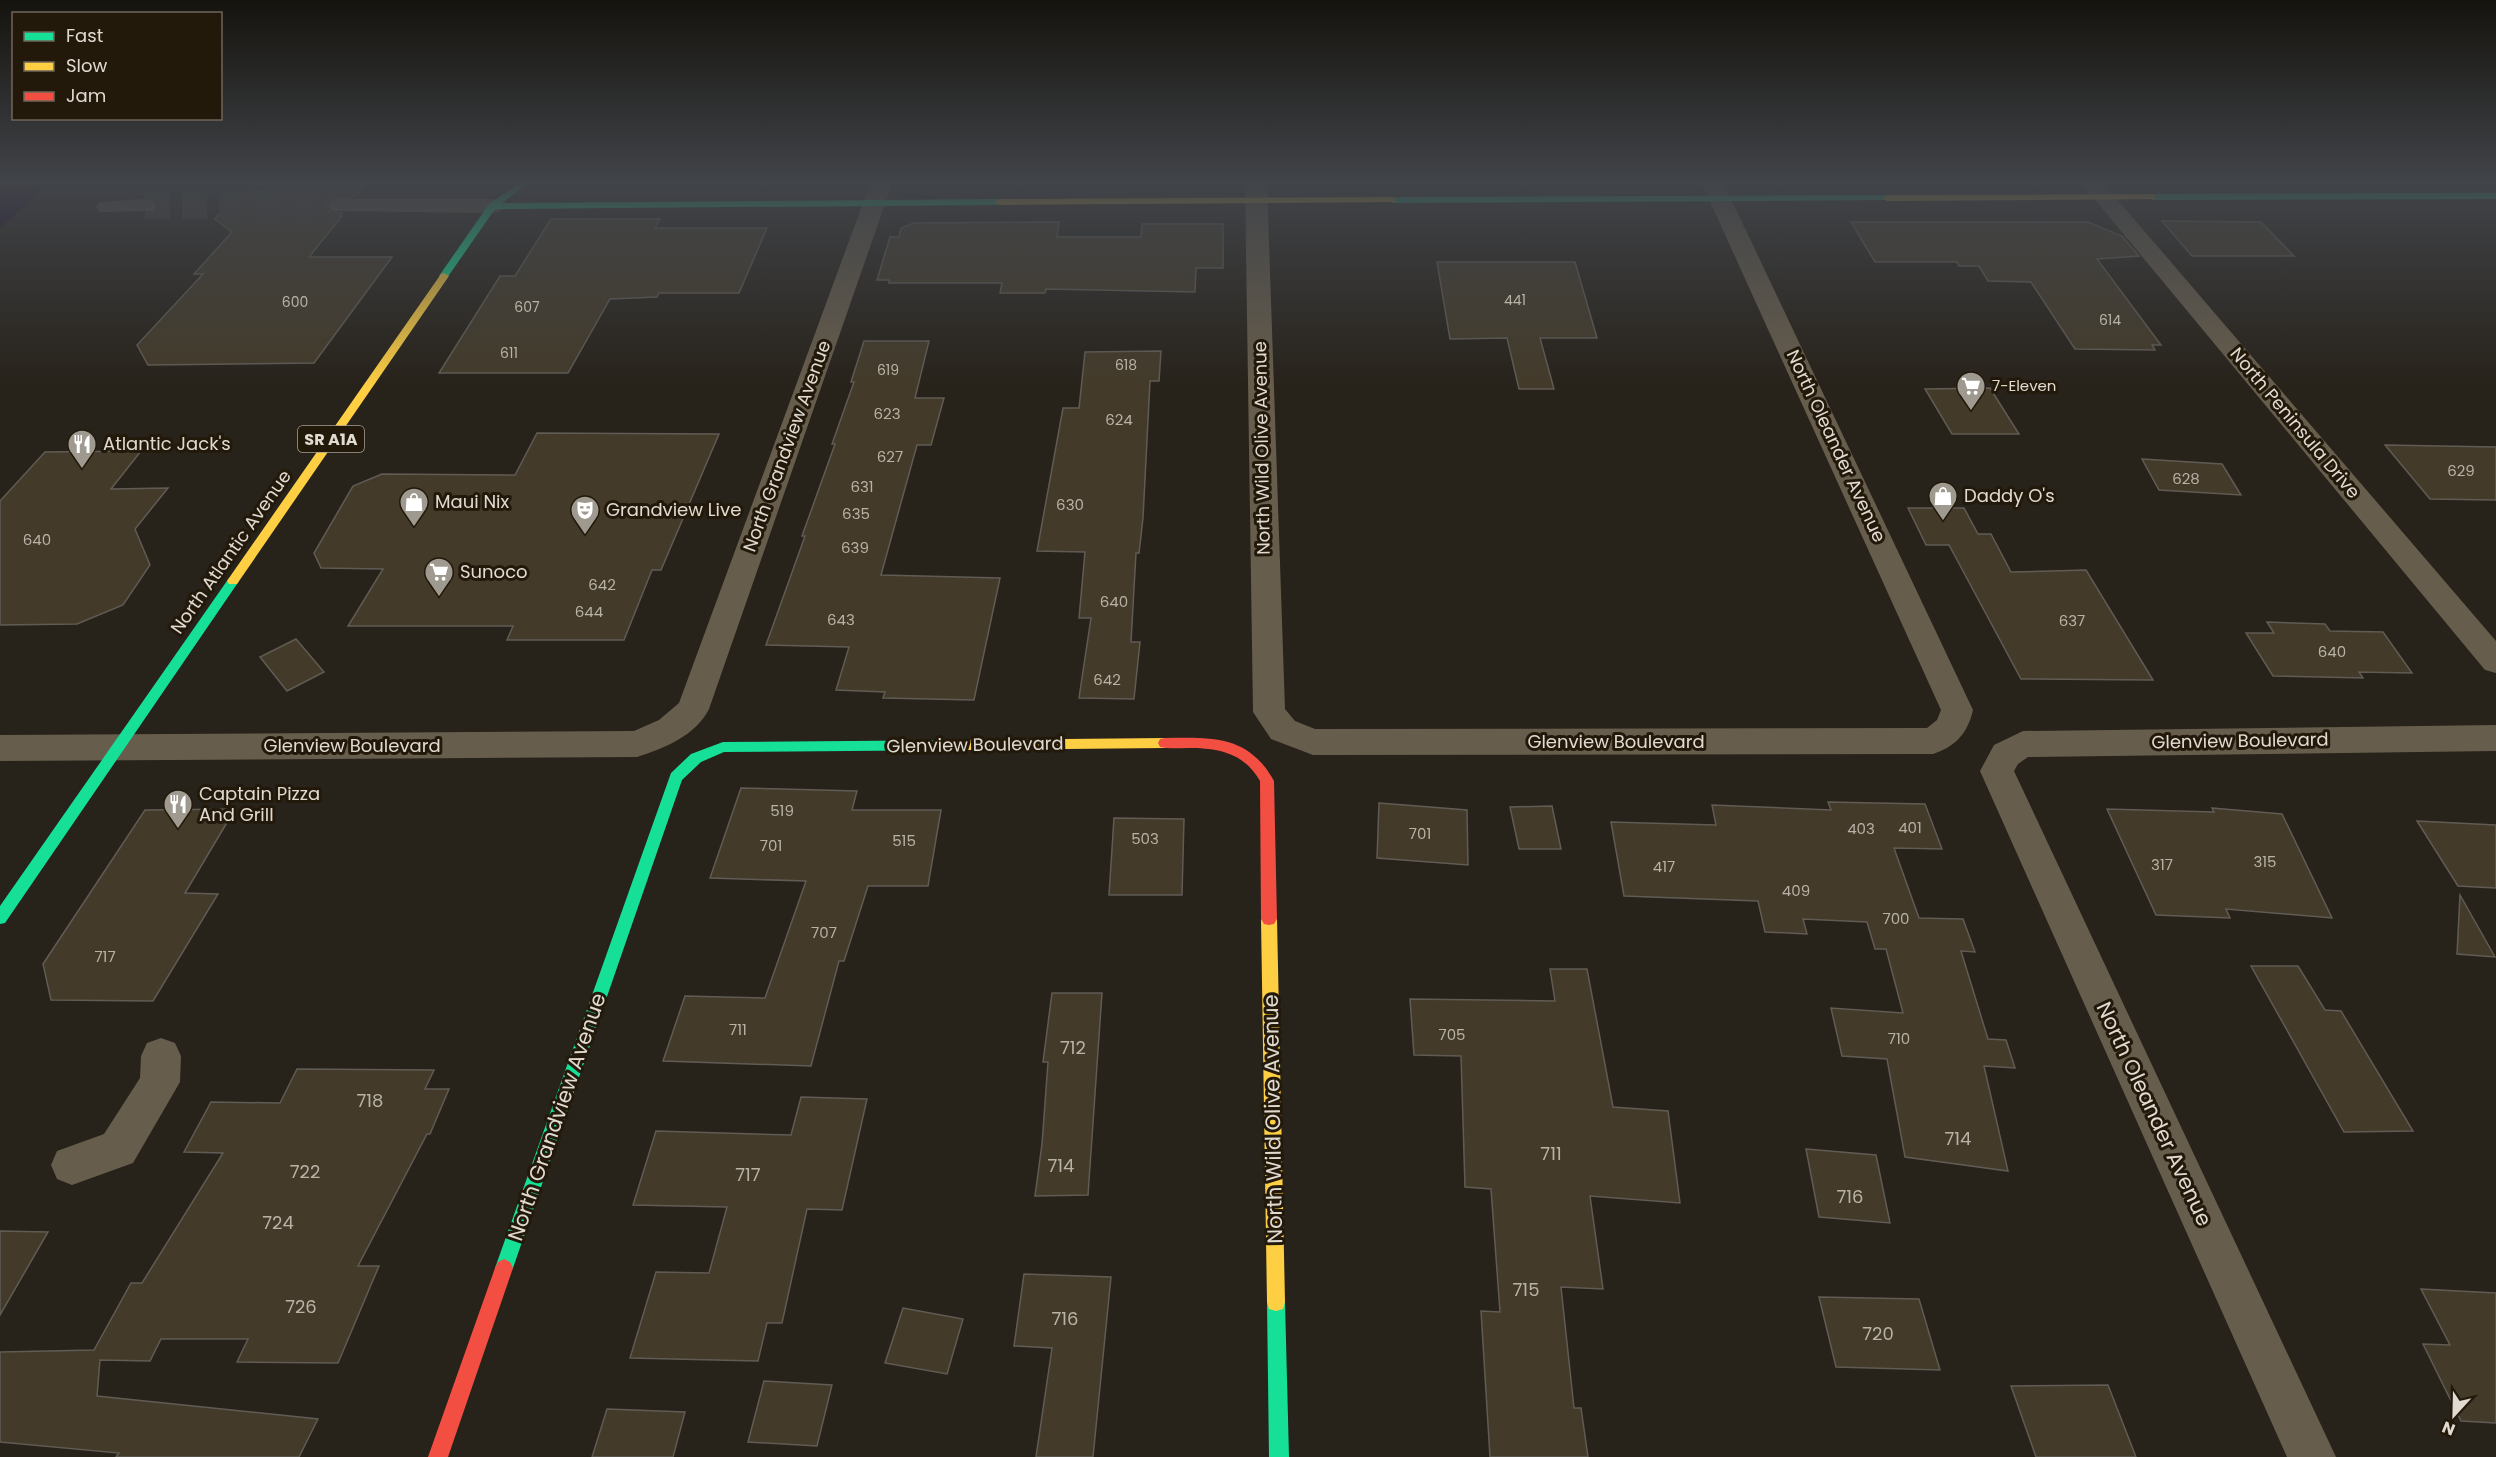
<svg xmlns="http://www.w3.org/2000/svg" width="2496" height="1457" viewBox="0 0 2496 1457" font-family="Poppins,sans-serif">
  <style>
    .water { fill: #180327 }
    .building { fill: #433a29; stroke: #605c55; stroke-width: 1.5 }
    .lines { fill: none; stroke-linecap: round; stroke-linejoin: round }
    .street-tunnel { stroke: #433e35; stroke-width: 25; stroke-dasharray: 25 12; stroke-linecap: butt }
    .street { fill: #675d4c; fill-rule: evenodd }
    .fast { fill: #16e098; fill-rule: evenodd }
    .slow { fill: #ffcf43; fill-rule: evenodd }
    .jam { fill: #f24e42; fill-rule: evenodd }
    .labels { text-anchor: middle; stroke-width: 6; stroke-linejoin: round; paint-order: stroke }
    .far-number-label { font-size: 14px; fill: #b9b2a6 }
    .far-poi-label { font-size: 15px; fill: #e0dad0; stroke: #23190b; text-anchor: start }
    .number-label { font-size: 15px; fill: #b9b2a6 }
    .shield { fill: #23190b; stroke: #a7a095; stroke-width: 1.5 }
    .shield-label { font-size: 16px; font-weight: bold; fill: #e0dad0 }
    .street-label { font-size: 18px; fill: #e0dad0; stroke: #23190b }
    .poi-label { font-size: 18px; fill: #e0dad0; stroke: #23190b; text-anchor: start }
    .near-number-label { font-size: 18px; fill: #b9b2a6 }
    .near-street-label { font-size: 21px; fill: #e0dad0; stroke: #23190b }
  </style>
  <rect width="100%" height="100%" fill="#27221a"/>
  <!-- water -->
  <path class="water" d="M 0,184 L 50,184 L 0,228 Z"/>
  <!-- building -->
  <path class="building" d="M 305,184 L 366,184 L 355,197 L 329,200 L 326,205 L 329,212 L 342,213 L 339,216 L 342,216 L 309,257 L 392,257 L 314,363 L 148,365 L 137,345 L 203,274 L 194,274 L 232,232 L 215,219 L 232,198 L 254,191 L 301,189 Z
    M 551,219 L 660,219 L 655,228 L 767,228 L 739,293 L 659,293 L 657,297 L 610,299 L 568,373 L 439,373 L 500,276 L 515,276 Z
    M 2162,221 L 2261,222 L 2294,256 L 2192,256 Z
    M 1059,222 L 1057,237 L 1141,237 L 1142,224 L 1223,224 L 1223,268 L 1196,268 L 1195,292 L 1046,289 L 1045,293 L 1000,293 L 1002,283 L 889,283 L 889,280 L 877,280 L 890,237 L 899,237 L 901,228 L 914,223 Z
    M 1851,222 L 2088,222 L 2122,236 L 2139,256 L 2097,259 L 2161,345 L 2152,345 L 2155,350 L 2075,349 L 2031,282 L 1988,281 L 1979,266 L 1959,266 L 1957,262 L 1875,262 Z
    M 1437,262 L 1575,262 L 1597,338 L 1540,338 L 1554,389 L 1519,389 L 1507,338 L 1450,339 Z
    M 864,341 L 929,341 L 915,398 L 944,398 L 931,445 L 917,445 L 881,575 L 1000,578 L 974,700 L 883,698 L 885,692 L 836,690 L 849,647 L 766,645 L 805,536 L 802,536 L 835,444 L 832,444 L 854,382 L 851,382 Z
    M 1161,351 L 1159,381 L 1150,381 L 1143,518 L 1139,553 L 1136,553 L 1131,642 L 1140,642 L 1134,699 L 1079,698 L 1091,618 L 1079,618 L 1085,552 L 1037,551 L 1063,408 L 1079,408 L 1085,352 Z
    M 1990,388 L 2019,434 L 1952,434 L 1925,389 Z
    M 537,433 L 719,434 L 661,570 L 652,570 L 624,640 L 507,640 L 513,626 L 348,626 L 383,569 L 321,568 L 314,553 L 353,486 L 382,474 L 515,475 Z
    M 2385,445 L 2496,447 L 2496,500 L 2430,499 Z
    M 141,451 L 111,489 L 168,488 L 135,529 L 150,565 L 123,605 L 77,624 L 0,625 L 0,501 L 45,452 Z
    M 2142,459 L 2222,464 L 2241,495 L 2159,490 Z
    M 1908,508 L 1964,508 L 1978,534 L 1991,534 L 2011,572 L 2086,570 L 2153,680 L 2021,679 L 1949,545 L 1926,545 Z
    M 2267,622 L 2325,624 L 2330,631 L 2383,632 L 2412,673 L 2359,672 L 2363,678 L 2273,676 L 2246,633 L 2274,633 Z
    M 296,639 L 324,672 L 287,691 L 260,657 Z
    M 741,788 L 857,791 L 852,810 L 941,810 L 928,886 L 868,886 L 844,961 L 839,961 L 811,1066 L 663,1061 L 685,996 L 765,998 L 806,881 L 710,878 Z
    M 1828,802 L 1925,804 L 1942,849 L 1894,848 L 1919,918 L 1963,919 L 1975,952 L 1961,951 L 1988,1039 L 2006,1040 L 2015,1068 L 1984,1066 L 2008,1171 L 1905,1157 L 1887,1059 L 1842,1056 L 1831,1008 L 1903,1013 L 1886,949 L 1875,949 L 1867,922 L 1803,919 L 1807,934 L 1765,932 L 1758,901 L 1624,896 L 1611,822 L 1716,825 L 1712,805 L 1831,810 Z
    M 1379,803 L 1467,810 L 1468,865 L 1377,858 Z
    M 1552,806 L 1561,849 L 1519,849 L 1510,807 Z
    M 2212,808 L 2282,814 L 2332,918 L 2226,909 L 2230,918 L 2156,915 L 2107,809 L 2214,812 Z
    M 235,809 L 185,893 L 218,894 L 153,1001 L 51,1000 L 43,964 L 145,810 Z
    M 1114,818 L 1184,819 L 1182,895 L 1109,895 Z
    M 2417,821 L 2496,825 L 2496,888 L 2458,886 Z
    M 2460,895 L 2495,957 L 2457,954 Z
    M 2251,966 L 2298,966 L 2325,1010 L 2341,1011 L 2413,1131 L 2344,1132 Z
    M 1550,969 L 1587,969 L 1613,1107 L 1668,1111 L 1680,1203 L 1590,1196 L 1603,1289 L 1561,1287 L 1574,1408 L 1581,1408 L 1588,1457 L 1490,1457 L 1481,1311 L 1500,1312 L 1491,1189 L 1465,1187 L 1461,1056 L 1414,1055 L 1410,999 L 1555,1001 Z
    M 1052,993 L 1102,993 L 1088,1195 L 1035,1196 L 1042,1144 L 1048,1062 L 1043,1062 Z
    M 297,1069 L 434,1070 L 425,1089 L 449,1089 L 430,1134 L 427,1134 L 358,1266 L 379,1266 L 338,1363 L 237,1362 L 248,1339 L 161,1339 L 150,1361 L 100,1360 L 97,1396 L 318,1419 L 299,1457 L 116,1457 L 119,1453 L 0,1442 L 0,1352 L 94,1350 L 131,1283 L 142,1283 L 223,1153 L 184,1152 L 211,1102 L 280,1103 Z
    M 801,1097 L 867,1099 L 842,1210 L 807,1209 L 782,1323 L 767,1323 L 758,1361 L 630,1358 L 656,1272 L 709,1273 L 727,1207 L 633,1205 L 656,1131 L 791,1135 Z
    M 1806,1149 L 1876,1155 L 1890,1223 L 1819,1217 Z
    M 0,1231 L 48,1232 L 0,1315 Z
    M 1024,1274 L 1111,1277 L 1093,1457 L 1036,1457 L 1052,1348 L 1014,1346 Z
    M 2421,1289 L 2496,1293 L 2496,1423 L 2461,1421 L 2423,1344 L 2450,1345 Z
    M 1819,1297 L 1919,1299 L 1940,1370 L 1836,1367 Z
    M 903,1308 L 963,1319 L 947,1374 L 885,1363 Z
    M 764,1381 L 832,1385 L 817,1446 L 748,1442 Z
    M 2108,1385 L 2136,1457 L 2036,1457 L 2011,1386 Z
    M 607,1409 L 685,1412 L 673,1457 L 592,1457 Z"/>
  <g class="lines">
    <!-- street-tunnel -->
    <path class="street-tunnel" d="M 145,206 L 339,206"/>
    <!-- street -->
    <path class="street" d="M 870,184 L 892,184 L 709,709 C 695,736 665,748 637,757 L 0,761 L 0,735 L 634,731 L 659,720 L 679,703 Z
      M 1245,184 L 1267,184 L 1285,709 L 1295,721 L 1315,729 L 1927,728 L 1937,720 L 1941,710 L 1702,184 L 1724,184 L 1973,710 C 1968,733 1955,747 1933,754 L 1313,755 L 1271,739 L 1253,712 Z
      M 2082,184 L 2104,184 L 2496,641 L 2496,673 L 2485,670 Z
      M 145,199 L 153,201 L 156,206 L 153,211 L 99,212 L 96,207 L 99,202 Z
      M 339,199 L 492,199 L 500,201 L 503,206 L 500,211 L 492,213 L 331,211 L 328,206 L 331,201 Z
      M 2496,725 L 2496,751 L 2028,757 L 2018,764 L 2014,771 L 2336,1457 L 2287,1457 L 1980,771 L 1994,745 L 2023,731 Z
      M 161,1038 L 175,1043 L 181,1056 L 180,1082 L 133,1163 L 72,1185 L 57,1179 L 51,1165 L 57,1151 L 104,1134 L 140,1078 L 141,1056 L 147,1043 Z"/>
    <!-- fast -->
    <path class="fast" d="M 518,184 L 527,184 L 502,203 L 999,199 L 1003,202 L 999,205 L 495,209 L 447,278 L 441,278 L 439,276 L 489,204 Z
      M 2496,193 L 2496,199 L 2152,200 L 2148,197 L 2152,194 Z
      M 1887,195 L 1891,198 L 1890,200 L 1392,203 L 1388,200 L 1392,197 Z
      M 233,577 L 237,578 L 239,581 L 237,584 L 5,923 L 0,924 L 0,906 L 229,578 Z
      M 965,740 L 970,741 L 972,745 L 970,749 L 965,750 L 724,752 L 701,762 L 682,780 L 513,1268 L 510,1274 L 504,1277 L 498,1274 L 495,1268 L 671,773 L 691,754 L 723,742 Z
      M 1276,1293 L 1283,1295 L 1285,1302 L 1289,1457 L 1269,1457 L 1267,1302 L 1269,1295 Z"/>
    <!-- slow -->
    <path class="slow" d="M 2152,194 L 2155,195 L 2155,199 L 1887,201 L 1883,198 L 1887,195 Z
      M 1392,197 L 1396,200 L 1395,202 L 999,205 L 995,202 L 999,199 Z
      M 444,273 L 449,276 L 237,584 L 229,584 L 227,581 L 229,578 L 441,274 Z
      M 1165,738 L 1170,739 L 1172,743 L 1170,747 L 1165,748 L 965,750 L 960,749 L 958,745 L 960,741 L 965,740 Z
      M 1269,913 L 1274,914 L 1277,919 L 1285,1302 L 1283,1309 L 1276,1311 L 1269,1309 L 1267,1302 L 1261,919 L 1264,914 Z"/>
    <!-- jam -->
    <path class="jam" d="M 1165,738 C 1212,737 1249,735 1274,781 L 1277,919 L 1274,924 L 1269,925 L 1264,924 L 1261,919 L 1260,781 C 1244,753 1219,748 1188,748 C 1179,748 1169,749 1160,747 L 1158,743 L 1160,739 Z
      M 504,1259 L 510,1262 L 513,1268 L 448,1457 L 428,1457 L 495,1268 L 498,1262 Z"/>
  </g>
  <!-- sky -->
  <linearGradient id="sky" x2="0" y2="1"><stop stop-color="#15130e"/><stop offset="0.47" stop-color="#414449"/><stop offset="1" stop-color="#414449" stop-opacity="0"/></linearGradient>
  <rect width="2496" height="388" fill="url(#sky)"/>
  <!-- icons -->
  <defs>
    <g id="supermarket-pin" transform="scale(1.5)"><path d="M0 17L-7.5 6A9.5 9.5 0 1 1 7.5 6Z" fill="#9f9a90" stroke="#23190b"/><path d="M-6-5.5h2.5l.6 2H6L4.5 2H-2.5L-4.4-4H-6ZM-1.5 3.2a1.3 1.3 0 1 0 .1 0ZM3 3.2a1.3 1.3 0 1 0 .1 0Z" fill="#fff"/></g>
    <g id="restaurant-pin" transform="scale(1.5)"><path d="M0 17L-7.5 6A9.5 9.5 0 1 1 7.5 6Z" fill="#9f9a90" stroke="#23190b"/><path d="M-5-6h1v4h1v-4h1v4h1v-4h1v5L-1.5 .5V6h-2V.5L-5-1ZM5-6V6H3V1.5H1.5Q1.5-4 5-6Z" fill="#fff"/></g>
    <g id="shop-pin" transform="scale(1.5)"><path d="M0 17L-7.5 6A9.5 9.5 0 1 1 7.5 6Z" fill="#9f9a90" stroke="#23190b"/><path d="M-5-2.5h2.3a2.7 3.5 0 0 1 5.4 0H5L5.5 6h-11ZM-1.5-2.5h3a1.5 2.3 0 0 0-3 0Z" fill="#fff"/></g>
    <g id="theatre-pin" transform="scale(1.5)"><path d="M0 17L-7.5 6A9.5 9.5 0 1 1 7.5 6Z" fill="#9f9a90" stroke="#23190b"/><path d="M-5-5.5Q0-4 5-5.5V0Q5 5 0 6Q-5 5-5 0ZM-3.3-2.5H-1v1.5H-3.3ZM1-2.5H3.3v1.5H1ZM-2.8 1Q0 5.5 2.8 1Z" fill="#fff"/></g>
  </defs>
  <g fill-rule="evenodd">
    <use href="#supermarket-pin" x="1971" y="386"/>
    <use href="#restaurant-pin" x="82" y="444"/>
    <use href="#shop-pin" x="1943" y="496"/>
    <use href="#shop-pin" x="414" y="502"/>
    <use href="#theatre-pin" x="585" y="510"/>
    <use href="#supermarket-pin" x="439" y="572"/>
    <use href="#restaurant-pin" x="178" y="804"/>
  </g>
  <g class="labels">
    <!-- far-number labels -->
    <g class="far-number-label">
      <text x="1515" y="305">441</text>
      <text x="295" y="307">600</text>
      <text x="527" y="312">607</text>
      <text x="2110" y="325">614</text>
      <text x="509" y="358">611</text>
      <text x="1126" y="370">618</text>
      <text x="888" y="375">619</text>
    </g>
    <!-- far-poi labels -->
    <g class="far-poi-label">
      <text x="1992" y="391">7-Eleven</text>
    </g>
    <!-- number labels -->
    <g class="number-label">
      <text x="887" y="419">623</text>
      <text x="1119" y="425">624</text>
      <text x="890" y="462">627</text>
      <text x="2461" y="476">629</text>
      <text x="2186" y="484">628</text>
      <text x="862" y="492">631</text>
      <text x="1070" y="510">630</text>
      <text x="856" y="519">635</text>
      <text x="37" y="545">640</text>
      <text x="855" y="553">639</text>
      <text x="602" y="590">642</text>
      <text x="1114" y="607">640</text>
      <text x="589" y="617">644</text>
      <text x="841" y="625">643</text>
      <text x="2072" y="626">637</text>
      <text x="2332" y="657">640</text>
      <text x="1107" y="685">642</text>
      <text x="782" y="816">519</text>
      <text x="1910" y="833">401</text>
      <text x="1861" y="834">403</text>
      <text x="1420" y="839">701</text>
      <text x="1145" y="844">503</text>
      <text x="904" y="846">515</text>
      <text x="771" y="851">701</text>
      <text x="2265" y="867">315</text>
      <text x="2162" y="870">317</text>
      <text x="1664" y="872">417</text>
      <text x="1796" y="896">409</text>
      <text x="1896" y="924">700</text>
      <text x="824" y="938">707</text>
      <text x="105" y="962">717</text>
      <text x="738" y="1035">711</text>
      <text x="1452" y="1040">705</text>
      <text x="1899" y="1044">710</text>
    </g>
    <!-- shield labels -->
    <rect class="shield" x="298" y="426" width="66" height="26" rx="4.5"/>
    <g class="shield-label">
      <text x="331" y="445">SR A1A</text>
    </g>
    <!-- street labels -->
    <g class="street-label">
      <text transform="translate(2295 423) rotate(50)" y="6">North Peninsula Drive</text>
      <text transform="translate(787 446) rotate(-70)" y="6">North Grandview Avenue</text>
      <text transform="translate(1836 446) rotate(65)" y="6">North Oleander Avenue</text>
      <text transform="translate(1262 448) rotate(-91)" y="6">North Wild Olive Avenue</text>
      <text transform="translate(231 552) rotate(-55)" y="6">North Atlantic Avenue</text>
      <text transform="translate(2240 741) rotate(-1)" y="6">Glenview Boulevard</text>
      <text x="1616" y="748">Glenview Boulevard</text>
      <text transform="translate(975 745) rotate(-1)" y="6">Glenview Boulevard</text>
      <text x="352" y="752">Glenview Boulevard</text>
    </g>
    <!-- poi labels -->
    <g class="poi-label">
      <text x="103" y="450">Atlantic Jack's</text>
      <text x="1964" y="502">Daddy O's</text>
      <text x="435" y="508">Maui Nix</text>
      <text x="606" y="516">Grandview Live</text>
      <text x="460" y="578">Sunoco</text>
      <text x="199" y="800">Captain Pizza<tspan x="199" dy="21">And Grill</tspan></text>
    </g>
    <!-- near-number labels -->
    <g class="near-number-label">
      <text x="1073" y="1054">712</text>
      <text x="370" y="1107">718</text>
      <text x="1958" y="1145">714</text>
      <text x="1551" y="1160">711</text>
      <text x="1061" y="1172">714</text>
      <text x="305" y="1178">722</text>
      <text x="748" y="1181">717</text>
      <text x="1850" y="1203">716</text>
      <text x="278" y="1229">724</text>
      <text x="1526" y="1296">715</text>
      <text x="301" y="1313">726</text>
      <text x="1065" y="1325">716</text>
      <text x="1878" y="1340">720</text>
    </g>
    <!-- near-street labels -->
    <g class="near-street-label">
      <text transform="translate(2154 1114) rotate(65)" y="7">North Oleander Avenue</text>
      <text transform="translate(557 1117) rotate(-71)" y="7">North Grandview Avenue</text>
      <text transform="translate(1273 1119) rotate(-91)" y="7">North Wild Olive Avenue</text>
    </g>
  </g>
  <!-- legend -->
  <rect x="12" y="12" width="210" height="108" fill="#23190b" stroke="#6f665a" stroke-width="1.5"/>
  <rect x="24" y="32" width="30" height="9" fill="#16e098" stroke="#6f665a" stroke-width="1.5"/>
  <text x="66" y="42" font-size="18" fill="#e0dad0">Fast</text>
  <rect x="24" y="62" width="30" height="9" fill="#ffcf43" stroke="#6f665a" stroke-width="1.5"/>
  <text x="66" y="72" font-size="18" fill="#e0dad0">Slow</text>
  <rect x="24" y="92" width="30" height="9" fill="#f24e42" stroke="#6f665a" stroke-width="1.5"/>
  <text x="66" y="102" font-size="18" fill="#e0dad0">Jam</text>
  <!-- north arrow -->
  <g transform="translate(2454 1415) rotate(202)" stroke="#23190b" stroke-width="4.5" paint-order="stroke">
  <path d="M0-4.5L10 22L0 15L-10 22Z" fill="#e0dad0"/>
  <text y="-9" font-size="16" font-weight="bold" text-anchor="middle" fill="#e0dad0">N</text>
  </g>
</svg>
